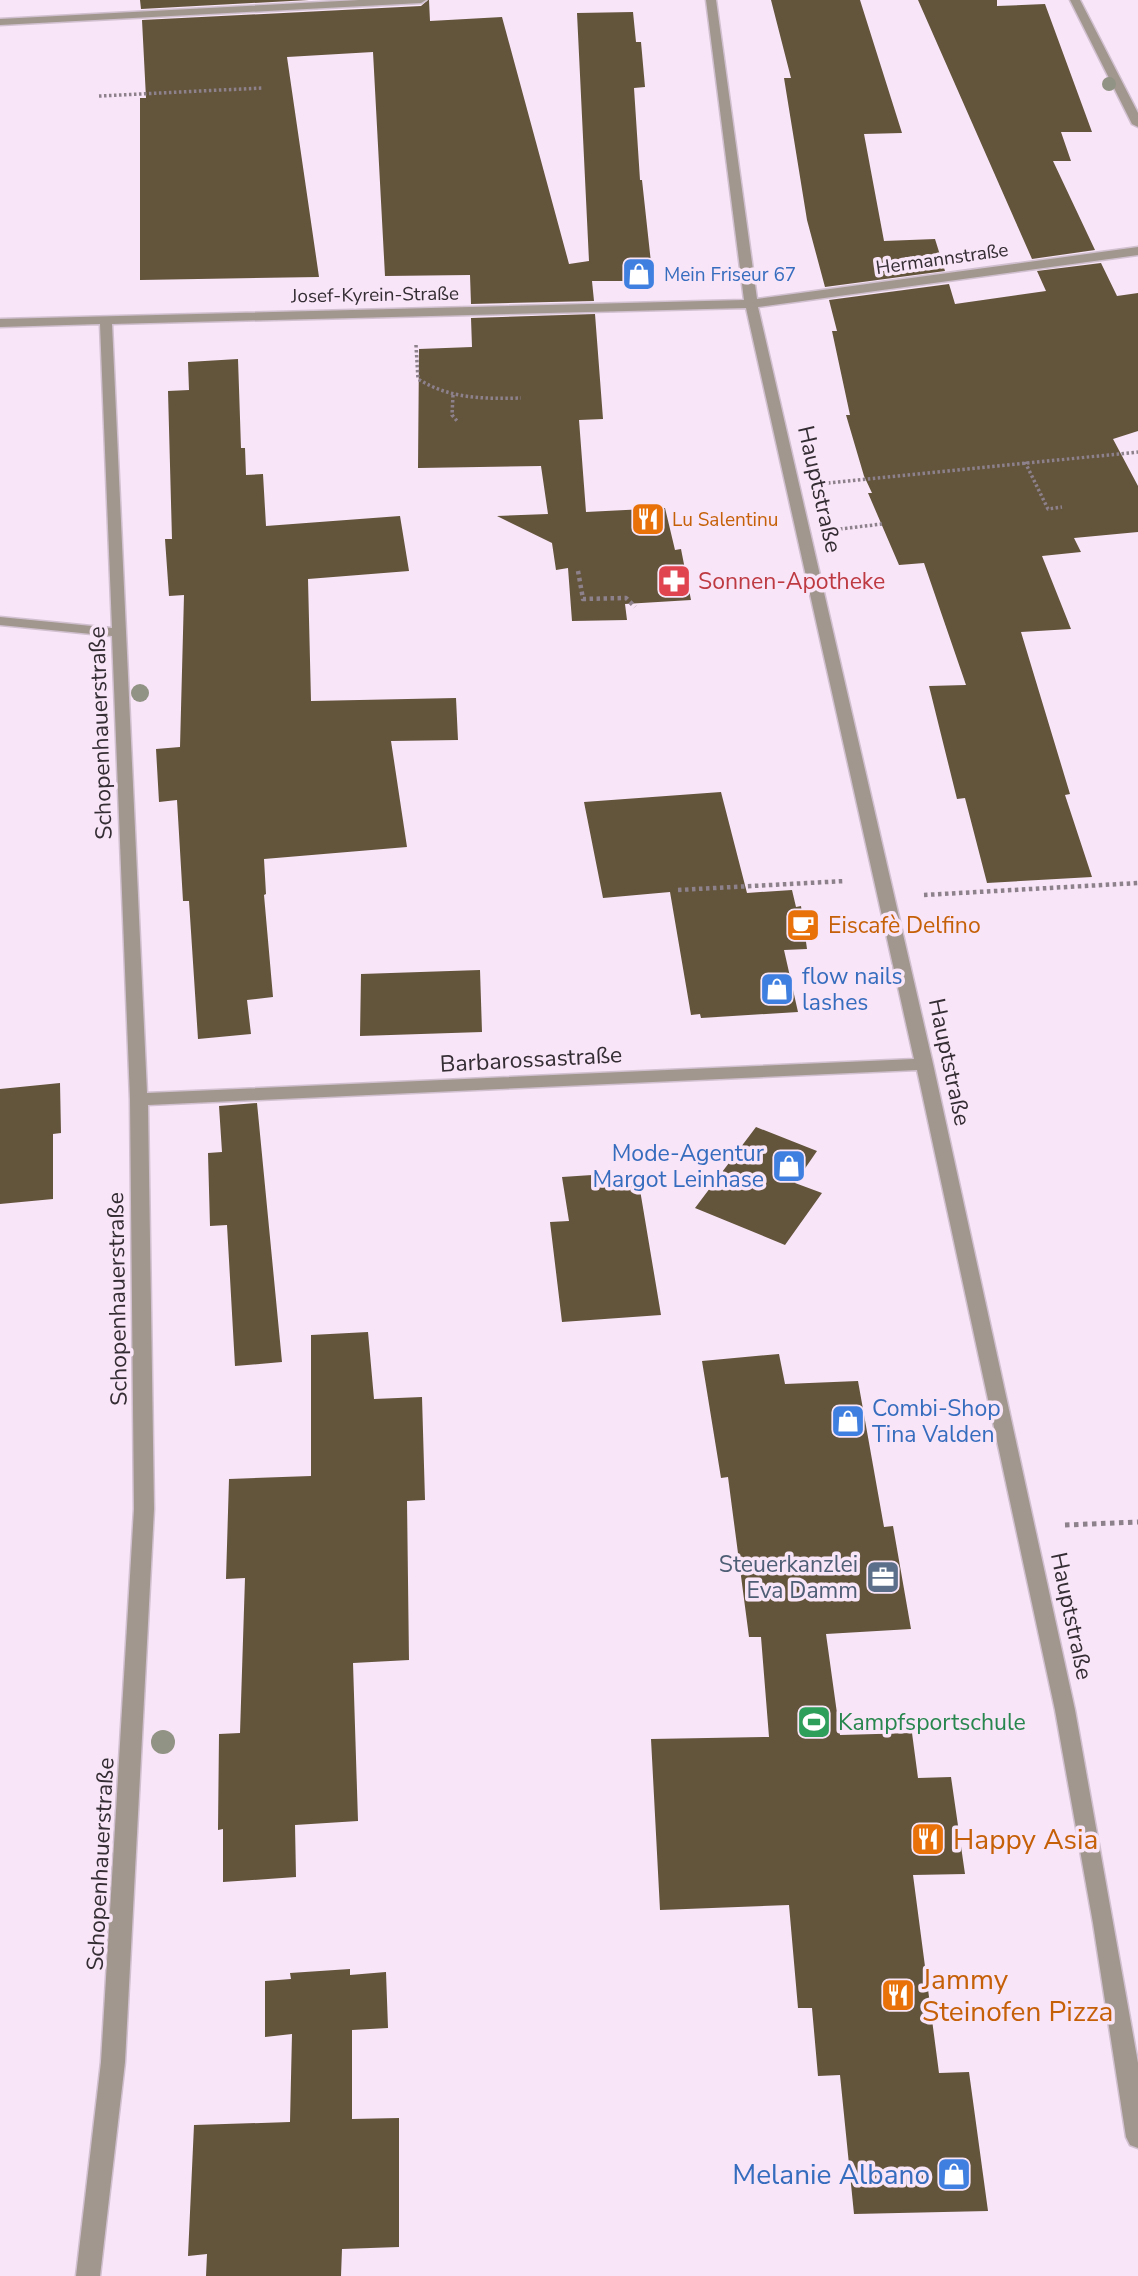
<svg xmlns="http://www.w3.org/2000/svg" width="1138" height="2276" viewBox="0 0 1138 2276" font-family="'Nunito Sans',sans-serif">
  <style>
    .building { fill: #63543c }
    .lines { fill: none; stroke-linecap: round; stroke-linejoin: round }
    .minor-casing { stroke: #d1c0d0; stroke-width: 3 }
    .path-far2 { stroke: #8d818c; stroke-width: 3.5; stroke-dasharray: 2.5 2.5; stroke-linecap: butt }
    .path-far1 { stroke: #8d818c; stroke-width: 4.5; stroke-dasharray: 3.5 3.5; stroke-linecap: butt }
    .path { stroke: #8d818c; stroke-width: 5; stroke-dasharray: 4.5 4.5; stroke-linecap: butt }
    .minor { fill: #a2978e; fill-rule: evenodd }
    .tree { fill: #919384 }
    .labels { text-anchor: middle; stroke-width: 7; stroke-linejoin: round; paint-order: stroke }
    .far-street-label { font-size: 19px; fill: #342d33; stroke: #f8e5f7 }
    .far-shop-label { font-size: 19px; fill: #366cbe; stroke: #f8e5f7; text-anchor: start }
    .far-food-label { font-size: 19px; fill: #c56008; stroke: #f8e5f7; text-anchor: start }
    .street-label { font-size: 23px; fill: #342d33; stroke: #f8e5f7 }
    .health-label { font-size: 23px; fill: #be3a42; stroke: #f8e5f7; text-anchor: start }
    .food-label { font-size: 23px; fill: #c56008; stroke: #f8e5f7; text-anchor: start }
    .shop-label { font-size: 23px; fill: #366cbe; stroke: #f8e5f7; text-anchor: start }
    .service-label { font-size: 23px; fill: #4e5e75; stroke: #f8e5f7; text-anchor: end }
    .leisure-label { font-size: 23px; fill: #27864d; stroke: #f8e5f7; text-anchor: start }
    .near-food-label { font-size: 28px; fill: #c56008; stroke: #f8e5f7; text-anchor: start }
    .near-shop-label { font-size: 28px; fill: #366cbe; stroke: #f8e5f7; text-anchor: end }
  </style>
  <rect width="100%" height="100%" fill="#f8e5f7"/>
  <!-- building -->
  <path class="building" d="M 140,0 L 309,0 L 141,9 Z
    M 428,0 L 429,0 L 430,21 L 502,17 L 569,264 L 589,261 L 577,13 L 633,12 L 636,42 L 641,42 L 645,87 L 634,88 L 640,180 L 642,180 L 653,281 L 592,281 L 594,301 L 471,304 L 470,275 L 385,276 L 373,52 L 287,57 L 319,277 L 140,280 L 140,98 L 146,98 L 142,20 L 421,6 Z
    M 771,0 L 860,0 L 902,133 L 864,134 L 884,241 L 935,239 L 945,271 L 825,287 L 807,220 L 784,78 L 791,78 Z
    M 918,0 L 997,0 L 997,6 L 1045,4 L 1092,132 L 1061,132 L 1071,161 L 1053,161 L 1095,250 L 1032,259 Z
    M 1101,263 L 1117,296 L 1138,293 L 1138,431 L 1113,439 L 1138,486 L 1138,532 L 1074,538 L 1081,552 L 1042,556 L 1071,629 L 1021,632 L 1070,794 L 1065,795 L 1092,877 L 987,883 L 965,798 L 957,799 L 929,686 L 966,685 L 924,563 L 899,565 L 868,493 L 872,493 L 864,476 L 846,415 L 850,415 L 832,331 L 837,331 L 829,300 L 949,284 L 955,304 L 1046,291 L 1037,271 Z
    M 595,314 L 603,419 L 579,420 L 586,512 L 665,508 L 675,550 L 681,549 L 691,600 L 625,604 L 627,620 L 572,621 L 568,568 L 556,570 L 552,543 L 497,516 L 548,514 L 541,466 L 418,468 L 419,349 L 472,347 L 471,318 Z
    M 238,359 L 241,448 L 245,448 L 246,475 L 263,474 L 266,526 L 400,516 L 409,571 L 308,579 L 311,701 L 456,698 L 458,740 L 391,741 L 407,847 L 264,859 L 266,894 L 264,895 L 273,997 L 247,1000 L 251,1034 L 198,1039 L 189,901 L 183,901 L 177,800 L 159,802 L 156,749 L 180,747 L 184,595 L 169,596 L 165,539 L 172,539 L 168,391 L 189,390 L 188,362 Z
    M 721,792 L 747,893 L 792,890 L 796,907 L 801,906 L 807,949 L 784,950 L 798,1012 L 701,1018 L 700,1014 L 691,1015 L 670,892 L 603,898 L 584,802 Z
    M 480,970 L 482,1032 L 360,1036 L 361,974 Z
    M 60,1083 L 61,1133 L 53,1134 L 53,1199 L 0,1204 L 0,1089 Z
    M 257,1103 L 282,1362 L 235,1366 L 227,1225 L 210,1226 L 208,1153 L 222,1152 L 219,1106 Z
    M 756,1127 L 817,1151 L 795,1183 L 822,1193 L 785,1245 L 695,1208 Z
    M 637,1172 L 661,1315 L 562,1322 L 550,1222 L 569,1221 L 562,1177 Z
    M 368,1332 L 374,1399 L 422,1397 L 425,1500 L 407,1501 L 409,1660 L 353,1663 L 358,1821 L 295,1825 L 296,1877 L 223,1882 L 223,1829 L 218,1830 L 219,1734 L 240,1733 L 245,1578 L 226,1579 L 229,1479 L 311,1476 L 311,1335 Z
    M 779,1354 L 785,1384 L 858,1381 L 884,1527 L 893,1526 L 911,1629 L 826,1634 L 840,1735 L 912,1733 L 918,1778 L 951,1777 L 965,1874 L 913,1875 L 939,2073 L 969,2072 L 988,2211 L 854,2214 L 840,2075 L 818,2076 L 812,2008 L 798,2008 L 789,1905 L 660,1910 L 651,1739 L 769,1737 L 761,1637 L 749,1637 L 728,1477 L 721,1478 L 702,1361 Z
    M 350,1969 L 350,1975 L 386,1972 L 388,2028 L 352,2030 L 352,2119 L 399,2118 L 399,2247 L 342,2249 L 341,2276 L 206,2276 L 207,2254 L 188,2256 L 194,2125 L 290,2122 L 292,2034 L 265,2037 L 265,1981 L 291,1979 L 290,1973 Z"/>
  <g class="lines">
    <!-- minor casing -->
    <g class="minor-casing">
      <path id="minor" d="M 359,0 L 426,0 L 421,3 L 0,25 L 0,19 Z
        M 706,0 L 716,0 L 757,299 L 1138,247 L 1138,255 L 758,307 L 933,1064 L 1075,1710 L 1138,2063 L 1138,2148 L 1130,2145 L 1126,2137 L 1093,1923 L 1055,1710 L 917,1070 L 148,1105 L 154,1509 L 125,2062 L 100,2276 L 76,2276 L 101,2062 L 134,1509 L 130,1099 L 112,636 L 0,625 L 0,617 L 112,628 L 100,324 L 0,327 L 0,319 L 744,300 ZM 746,308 L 914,1059 L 147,1093 L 112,324 Z
        M 1070,0 L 1080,0 L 1138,113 L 1138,127 L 1132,124 Z"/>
    </g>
    <!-- path-far2 -->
    <path class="path-far2" d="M 99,96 L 262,88
      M 416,345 L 418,379 C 450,399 484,399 521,398
      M 453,395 L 452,415 L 458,422
      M 1025,462 L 1048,509 L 1062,507
      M 828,483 L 1138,452
      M 840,529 L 882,524"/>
    <!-- path-far1 -->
    <path class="path-far1" d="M 578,571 L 583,599 L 626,598 L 635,607
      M 678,890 L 845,881
      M 924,895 L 1138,883"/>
    <!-- path -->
    <path class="path" d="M 1065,1525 L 1138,1522"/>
    <!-- minor -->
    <use href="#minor" class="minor"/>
  </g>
  <!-- trees -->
  <g class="tree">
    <circle cx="1109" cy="84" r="7"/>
    <circle cx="140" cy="693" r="9"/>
    <circle cx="163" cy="1742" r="12"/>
  </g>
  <!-- icons -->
  <defs>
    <g id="shop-square" transform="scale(1.75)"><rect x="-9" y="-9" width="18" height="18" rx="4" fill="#3f7fe0" stroke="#f8e5f7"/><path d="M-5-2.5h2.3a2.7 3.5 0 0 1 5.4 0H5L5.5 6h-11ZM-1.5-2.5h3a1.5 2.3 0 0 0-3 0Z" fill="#fff"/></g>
    <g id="restaurant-square" transform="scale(1.75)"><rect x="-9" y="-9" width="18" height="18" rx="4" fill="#e8710a" stroke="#f8e5f7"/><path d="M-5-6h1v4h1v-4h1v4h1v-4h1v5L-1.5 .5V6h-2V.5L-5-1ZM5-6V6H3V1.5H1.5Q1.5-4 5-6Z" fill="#fff"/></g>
    <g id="pharmacy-square" transform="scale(1.75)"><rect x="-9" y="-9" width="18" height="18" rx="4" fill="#e0444e" stroke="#f8e5f7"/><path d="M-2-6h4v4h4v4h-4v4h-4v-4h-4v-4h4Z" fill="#fff"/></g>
    <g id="cafe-square" transform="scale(1.75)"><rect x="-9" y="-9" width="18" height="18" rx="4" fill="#e8710a" stroke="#f8e5f7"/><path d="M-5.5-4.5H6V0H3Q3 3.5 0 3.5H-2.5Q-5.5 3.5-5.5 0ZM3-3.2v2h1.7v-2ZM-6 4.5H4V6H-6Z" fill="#fff"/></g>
    <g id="office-square" transform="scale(1.75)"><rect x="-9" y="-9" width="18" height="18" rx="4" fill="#5c6f8a" stroke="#f8e5f7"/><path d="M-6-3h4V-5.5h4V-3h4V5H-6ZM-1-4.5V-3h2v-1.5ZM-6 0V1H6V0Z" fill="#fff"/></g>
    <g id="stadium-square" transform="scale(1.75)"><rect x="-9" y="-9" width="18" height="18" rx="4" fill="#2e9e5b" stroke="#f8e5f7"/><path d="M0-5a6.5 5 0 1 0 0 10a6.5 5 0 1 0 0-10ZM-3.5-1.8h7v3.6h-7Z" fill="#fff"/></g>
  </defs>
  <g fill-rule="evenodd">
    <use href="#shop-square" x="639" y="274"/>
    <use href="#restaurant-square" x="648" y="519"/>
    <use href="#pharmacy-square" x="674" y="581"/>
    <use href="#cafe-square" x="803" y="925"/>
    <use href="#shop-square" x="777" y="989"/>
    <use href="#shop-square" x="789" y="1166"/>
    <use href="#shop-square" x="848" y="1421"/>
    <use href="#office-square" x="883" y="1577"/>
    <use href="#stadium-square" x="814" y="1722"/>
    <use href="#restaurant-square" x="928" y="1839"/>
    <use href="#restaurant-square" x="898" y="1995"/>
    <use href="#shop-square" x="954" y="2174"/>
  </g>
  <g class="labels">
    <!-- far-street labels -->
    <g class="far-street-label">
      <text transform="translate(942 258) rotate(-8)" y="7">Hermannstraße</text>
      <text transform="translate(375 294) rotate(-1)" y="7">Josef-Kyrein-Straße</text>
    </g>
    <!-- far-shop labels -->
    <g class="far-shop-label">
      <text x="664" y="281">Mein Friseur 67</text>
    </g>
    <!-- far-food labels -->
    <g class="far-food-label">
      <text x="672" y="526">Lu Salentinu</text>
    </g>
    <!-- street labels -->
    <g class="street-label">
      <text transform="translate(820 489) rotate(77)" y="8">Hauptstraße</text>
      <text transform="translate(100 733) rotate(-92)" y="8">Schopenhauerstraße</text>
      <text transform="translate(531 1059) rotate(-3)" y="8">Barbarossastraße</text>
      <text transform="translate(950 1062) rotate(78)" y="8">Hauptstraße</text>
      <text transform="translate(117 1299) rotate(-91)" y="8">Schopenhauerstraße</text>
      <text transform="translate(1072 1616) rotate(78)" y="8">Hauptstraße</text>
      <text transform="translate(100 1864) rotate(-87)" y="8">Schopenhauerstraße</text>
    </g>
    <!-- health labels -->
    <g class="health-label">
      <text x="698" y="589">Sonnen-Apotheke</text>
    </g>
    <!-- food labels -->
    <g class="food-label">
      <text x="828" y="933">Eiscafè Delfino</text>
    </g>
    <!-- shop labels -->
    <g class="shop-label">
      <text x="802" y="984">flow nails<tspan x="802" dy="26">lashes</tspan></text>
      <text x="764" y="1161" text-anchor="end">Mode-Agentur<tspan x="764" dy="26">Margot Leinhase</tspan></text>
      <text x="872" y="1416">Combi-Shop<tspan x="872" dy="26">Tina Valden</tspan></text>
    </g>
    <!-- service labels -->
    <g class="service-label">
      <text x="858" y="1572">Steuerkanzlei<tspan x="858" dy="26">Eva Damm</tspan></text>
    </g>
    <!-- leisure labels -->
    <g class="leisure-label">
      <text x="838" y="1730">Kampfsportschule</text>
    </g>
    <!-- near-food labels -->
    <g class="near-food-label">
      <text x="953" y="1849">Happy Asia</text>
      <text x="922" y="1989">Jammy<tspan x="922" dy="32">Steinofen Pizza</tspan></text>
    </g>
    <!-- near-shop labels -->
    <g class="near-shop-label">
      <text x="930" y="2184">Melanie Albano</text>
    </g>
  </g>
</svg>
